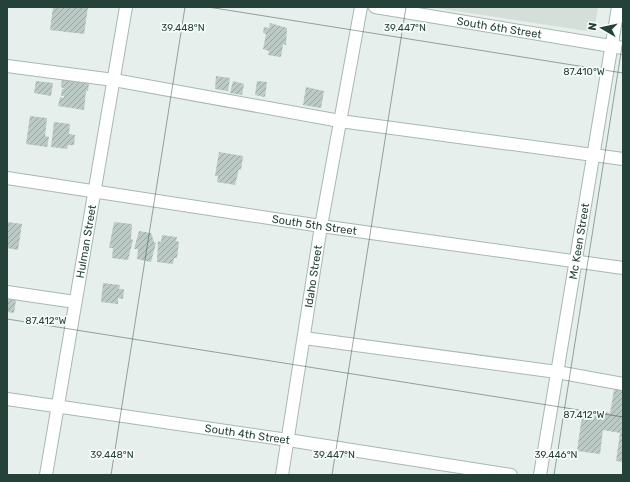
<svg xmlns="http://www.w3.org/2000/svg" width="630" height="482" viewBox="0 0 630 482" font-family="Rubik,sans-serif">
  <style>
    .built { fill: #d4dfda }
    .building { fill: url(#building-hatch) }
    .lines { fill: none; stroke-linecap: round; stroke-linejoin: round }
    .minor-casing { stroke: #a8b8b2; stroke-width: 14 }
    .minor { stroke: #fff; stroke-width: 12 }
    .ticks { fill: none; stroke: #24423a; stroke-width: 1; stroke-opacity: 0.45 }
    .labels { text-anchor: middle; stroke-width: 3.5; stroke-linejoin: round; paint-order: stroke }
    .street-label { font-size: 11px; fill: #24423a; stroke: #f7fbf9 }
    .ticks-label { font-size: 10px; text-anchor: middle; fill: #24423a; stroke: #f7fbf9; stroke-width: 3.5; stroke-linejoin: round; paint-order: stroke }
  </style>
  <defs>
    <pattern id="building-hatch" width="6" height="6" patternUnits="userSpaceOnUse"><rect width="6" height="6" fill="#bbcac4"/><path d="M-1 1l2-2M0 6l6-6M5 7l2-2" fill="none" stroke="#98a6a0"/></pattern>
  </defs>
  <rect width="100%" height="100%" fill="#e6efeb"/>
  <!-- built -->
  <path class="built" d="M 430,7 L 598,7 L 594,32 Z"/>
  <!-- building -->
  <path class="building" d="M 53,7 L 88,7 L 84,34 L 50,30 Z
    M 270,23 L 287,28 L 286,45 L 283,44 L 281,57 L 268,55 L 269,51 L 263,49 L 266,34 L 263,33 L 264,27 L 269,28 Z
    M 216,76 L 230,78 L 228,91 L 215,89 Z
    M 62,79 L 89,83 L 88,91 L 86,91 L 84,110 L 58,106 L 60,97 L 64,98 L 64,96 L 61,96 L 62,89 L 65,89 L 61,87 Z
    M 36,81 L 53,83 L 51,96 L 34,93 Z
    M 233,81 L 244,84 L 242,95 L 230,93 Z
    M 257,81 L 267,82 L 265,97 L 255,95 Z
    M 306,87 L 324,91 L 321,108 L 303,105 Z
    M 30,116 L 47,118 L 45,136 L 49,137 L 47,147 L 26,144 Z
    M 54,122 L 70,124 L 69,134 L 75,135 L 74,145 L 68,145 L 67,149 L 51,147 Z
    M 219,152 L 243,156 L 241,170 L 239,169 L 235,185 L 217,182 L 218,176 L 215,176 Z
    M 7,222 L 22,224 L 18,250 L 7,248 Z
    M 114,222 L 132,224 L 131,239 L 133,240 L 128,260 L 112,258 L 113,248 L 109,248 Z
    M 139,231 L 151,233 L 154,242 L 156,243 L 151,262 L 137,259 L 138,249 L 134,249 Z
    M 162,235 L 177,237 L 176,241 L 179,242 L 177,258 L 174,258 L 173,264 L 157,262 L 158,241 L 161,242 Z
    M 103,283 L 120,285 L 119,289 L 124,289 L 123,299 L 118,298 L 118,304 L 101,302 Z
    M 7,298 L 16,300 L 14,313 L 7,312 Z
    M 615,384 L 623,385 L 623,462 L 616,461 L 620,433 L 603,430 L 600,454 L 577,451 L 583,409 L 610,413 Z"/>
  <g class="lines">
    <!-- minor casing -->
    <g class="minor-casing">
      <g id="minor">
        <path id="s1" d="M 375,7 L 623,48"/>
        <path d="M 7,66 L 114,80 L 340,121 L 623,159"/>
        <path id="s2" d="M 7,178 L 321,226 L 623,268"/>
        <path d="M 7,292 L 75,302"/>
        <path d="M 304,338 L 557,372 L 623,384"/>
        <path id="s3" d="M 7,399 L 288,440 L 511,475"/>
        <path id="s4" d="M 46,475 L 126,7"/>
        <path id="s5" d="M 282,475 L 321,226 L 361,7"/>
        <path id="s6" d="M 540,475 L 618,7"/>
      </g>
    </g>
    <!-- minor -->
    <use href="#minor" class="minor"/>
  </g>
  <!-- ticks -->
  <path class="ticks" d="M 208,7 L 623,73M 7,319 L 623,417M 111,475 L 185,7M 332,475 L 406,7M 554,475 L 623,40"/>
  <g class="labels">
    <!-- street labels -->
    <g class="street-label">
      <text dy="4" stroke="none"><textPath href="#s1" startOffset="126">South 6th Street</textPath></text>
      <text dy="4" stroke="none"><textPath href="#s2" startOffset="311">South 5th Street</textPath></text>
      <text dy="4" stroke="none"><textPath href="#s4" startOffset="237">Hulman Street</textPath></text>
      <text dy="4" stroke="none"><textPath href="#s6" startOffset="237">Mc Keen Street</textPath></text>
      <text dy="4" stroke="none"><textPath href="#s5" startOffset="201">Idaho Street</textPath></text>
      <text dy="4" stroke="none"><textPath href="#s3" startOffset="243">South 4th Street</textPath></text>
    </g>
  </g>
  <g class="ticks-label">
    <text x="183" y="31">39.448°N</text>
    <text x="405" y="31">39.447°N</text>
    <text x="584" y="75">87.410°W</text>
    <text x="46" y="324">87.412°W</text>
    <text x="584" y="418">87.412°W</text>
    <text x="112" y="458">39.448°N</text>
    <text x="334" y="458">39.447°N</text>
    <text x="556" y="458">39.446°N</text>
  </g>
  <!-- border -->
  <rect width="630" height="482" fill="none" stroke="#24423a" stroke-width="16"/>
  <!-- north arrow -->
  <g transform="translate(602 28) rotate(279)" stroke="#f7fbf9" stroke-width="3" paint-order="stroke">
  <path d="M0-3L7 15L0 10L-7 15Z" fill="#24423a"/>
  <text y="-6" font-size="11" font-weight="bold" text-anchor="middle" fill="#24423a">N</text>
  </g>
</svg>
